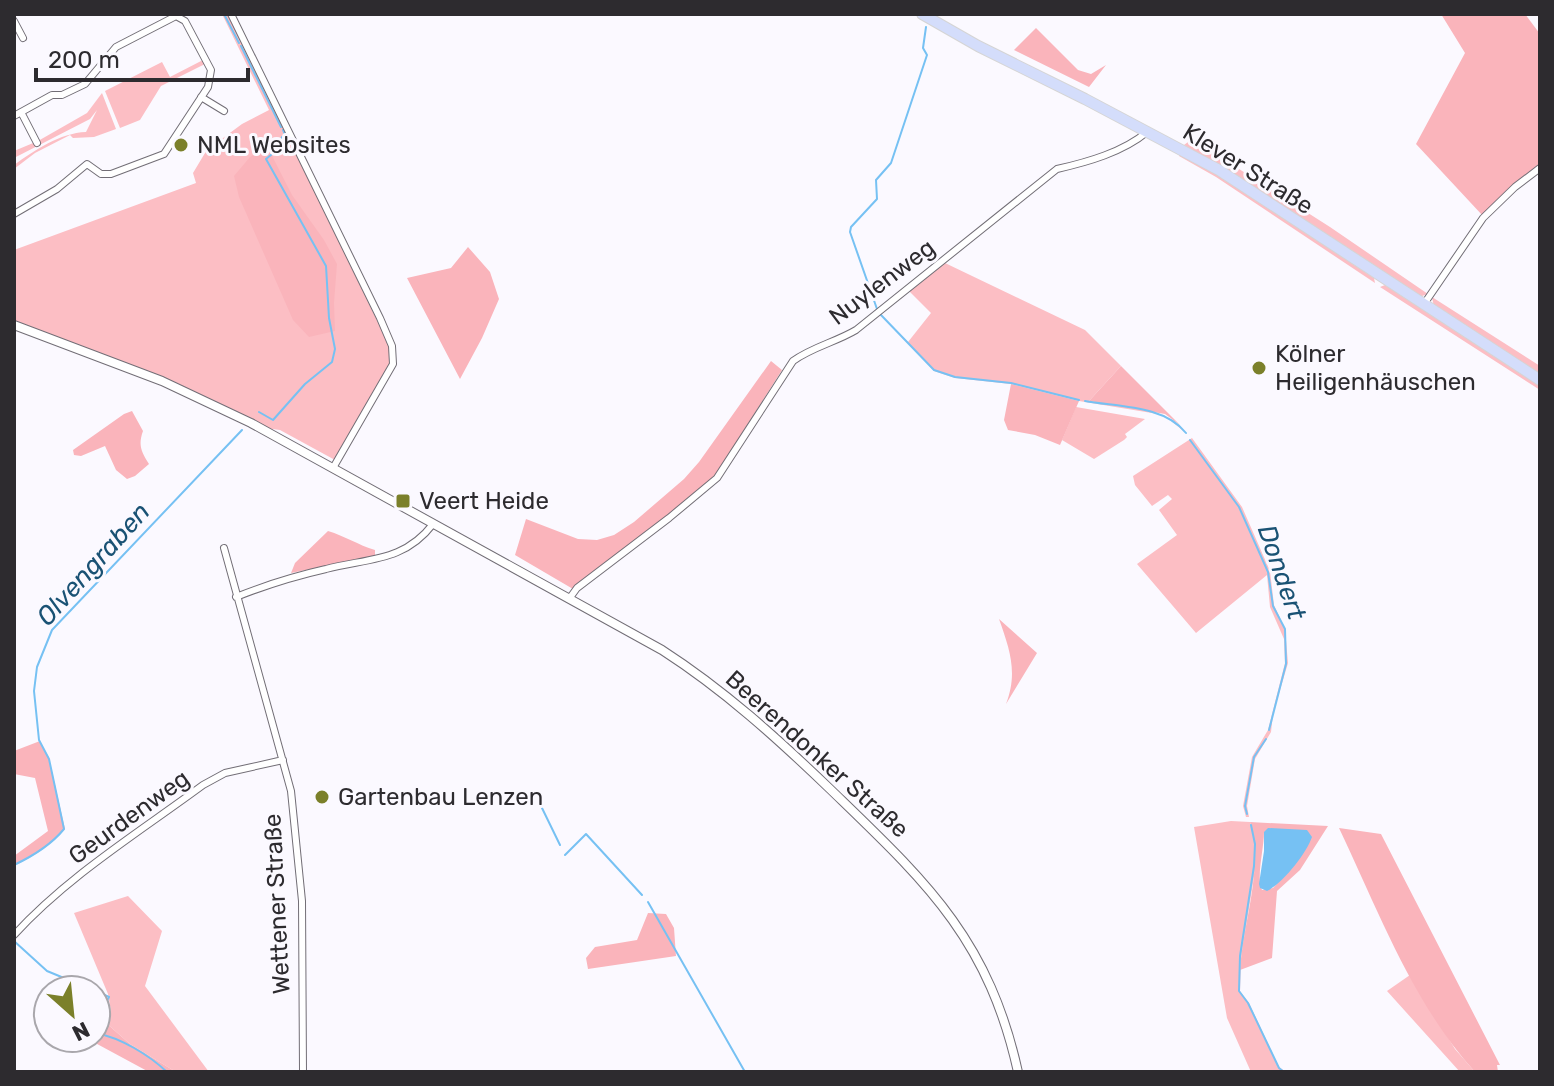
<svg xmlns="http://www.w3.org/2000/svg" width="1554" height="1086" viewBox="0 0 1554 1086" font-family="Rubik,sans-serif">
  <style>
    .green { fill: #fcbec4 }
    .forest { fill: #fab4bb; fill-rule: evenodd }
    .water { fill: #76c1f3 }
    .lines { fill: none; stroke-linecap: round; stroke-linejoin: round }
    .stream { stroke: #76c1f3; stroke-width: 2 }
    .minor-casing { stroke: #726e76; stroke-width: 8 }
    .tertiary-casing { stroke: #726e76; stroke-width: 10 }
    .primary-casing { stroke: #d5d5d5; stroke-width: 12 }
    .minor { stroke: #fff; stroke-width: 6 }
    .tertiary { stroke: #fff; stroke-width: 8 }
    .primary { stroke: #d4ddfb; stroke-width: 10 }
    .poi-dot { fill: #7b802a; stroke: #fbf9ff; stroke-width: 3 }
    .labels { text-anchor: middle; stroke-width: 6; stroke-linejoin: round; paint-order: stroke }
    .poi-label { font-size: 24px; fill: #2d2b2f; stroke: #fbf9ff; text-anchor: start }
    .street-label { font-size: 24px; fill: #2d2b2f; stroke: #fbf9ff }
    .water-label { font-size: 26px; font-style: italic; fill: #1a5274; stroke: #fbf9ff }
  </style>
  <rect width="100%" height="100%" fill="#fbf9ff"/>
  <!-- green -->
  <path class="green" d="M 222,14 L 228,14 L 390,347 L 390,363 L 335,460 L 280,430 L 250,426 L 171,389 L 14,321 L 14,250 L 196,183 L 193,173 L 214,138 L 219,141 L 242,124 L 269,110 Z
    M 203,60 L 205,64 L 161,86 L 140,120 L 120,128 L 105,91 L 162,62 L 170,77 Z
    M 102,93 L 116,129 L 94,137 L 73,138 L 70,135 L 35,153 L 14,169 L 14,165 C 35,150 60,133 86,132 L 97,110 L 90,119 L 14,158 L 14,151 L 38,141 L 87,113 Z
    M 1192,139 L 1330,227 L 1428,294 L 1419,297 L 1228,171 L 1184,145 Z
    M 1180,153 L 1220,175 L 1374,278 L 1375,283 L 1216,177 L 1179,156 Z
    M 945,263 L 1085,330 L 1121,366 L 1089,401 C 1122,407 1166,405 1187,434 L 1164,415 L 1079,401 L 1011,384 L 955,378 L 934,371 L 880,314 L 908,342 L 931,313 L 909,291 Z
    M 1385,285 L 1540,384 L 1540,390 L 1380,287 Z
    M 1432,297 L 1540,366 L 1540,375 L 1434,307 Z
    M 1076,407 L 1145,419 L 1125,434 L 1127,437 L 1124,440 L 1094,459 L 1062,440 Z
    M 1192,438 L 1242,507 L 1270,571 L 1274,605 L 1285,629 L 1288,663 L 1273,714 L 1271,732 L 1255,759 L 1247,806 L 1249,817 L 1246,817 L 1243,806 L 1252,757 L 1268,730 L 1285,663 L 1284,639 L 1270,607 L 1267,575 L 1196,633 L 1137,564 L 1177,535 L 1159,510 L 1172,499 L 1168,495 L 1152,506 L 1135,485 L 1133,476 Z
    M 1231,821 L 1250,822 L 1256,843 L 1256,864 L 1241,958 L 1240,991 L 1249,1003 L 1279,1067 L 1286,1072 L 1251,1072 L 1227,1018 L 1194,827 Z
    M 128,896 L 162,931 L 145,986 L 209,1072 L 176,1072 L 130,1044 L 105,1022 L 111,1011 L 108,994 L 74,913 Z
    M 1410,975 L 1455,1049 L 1475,1072 L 1460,1072 L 1387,991 Z"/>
  <!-- forest -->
  <path class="forest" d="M 1441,14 L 1525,14 L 1540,34 L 1540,170 L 1483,216 L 1416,144 L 1465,53 Z
    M 1036,28 L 1078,70 L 1091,74 L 1106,65 L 1089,87 L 1014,50 Z
    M 267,146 L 292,195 L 324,240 L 337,264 L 334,303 L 335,331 L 309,337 L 293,320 L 239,197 L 234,176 L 250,157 Z
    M 468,247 L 490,272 L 499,299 L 482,338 L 460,379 L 407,278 L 451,268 Z
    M 771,361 L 782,370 L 715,476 L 668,516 L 573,589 L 515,555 L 526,519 L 578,539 L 597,540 L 614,535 L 634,522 L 684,479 L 699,462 Z
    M 1121,366 L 1180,425 L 1165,414 L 1089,401 Z
    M 1011,384 L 1079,401 L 1060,445 L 1035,435 L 1008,430 L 1004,420 Z
    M 132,411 L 143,431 C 138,445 141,451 149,464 L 135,476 L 127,479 L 116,470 L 105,446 L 81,456 L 74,455 L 73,450 L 124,414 Z
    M 328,531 C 345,536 358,545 375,550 L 375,556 L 291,573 L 295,563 Z
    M 999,619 L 1037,653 L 1006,704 C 1018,673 1010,650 999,619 Z
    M 40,741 L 49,758 L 65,829 C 51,846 33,856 14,866 L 14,856 L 48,831 L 35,778 L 14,774 L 14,751 Z
    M 1250,822 L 1328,826 L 1300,870 L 1277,891 L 1272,958 L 1240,970 C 1243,920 1264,871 1250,822 ZM 1264,832 L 1282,878 L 1273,888 L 1262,890 C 1256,877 1264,849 1264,832 Z
    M 1339,828 L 1381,834 L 1500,1065 L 1497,1065 L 1498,1072 L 1475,1072 C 1413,1004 1378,910 1339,828 Z
    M 648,913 L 666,914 L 674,928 L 676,956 L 588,969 L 586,958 L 595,947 L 637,940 Z
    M 100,1004 L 111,1011 L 105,1022 L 130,1044 L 176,1072 L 149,1072 L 86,1038 L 96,1038 L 96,1006 Z"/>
  <!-- water -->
  <path class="water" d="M 1268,828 L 1307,830 L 1312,837 C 1306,854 1283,883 1267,891 L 1260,888 L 1259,884 L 1264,851 L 1264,832 Z"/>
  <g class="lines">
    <!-- stream -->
    <path class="stream" d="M 224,14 L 239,43
      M 241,46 L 281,127
      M 877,309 L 850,232 L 851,227 L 877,199 L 876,180 L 891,163 L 927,55 L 923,48 L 926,27
      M 881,315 L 934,370 L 955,377 L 1011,383 L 1079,400
      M 1085,401 C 1117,407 1164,405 1186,433
      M 259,412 L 273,420 L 305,384 L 332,362 L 335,349 L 329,318 L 326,266 L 266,159 L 277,150 L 282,137 L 285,135 L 283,130
      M 1190,440 L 1239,507 L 1268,572 L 1273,606 L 1285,629 L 1286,664 L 1269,730
      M 541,806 L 560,845
      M 1247,814 L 1245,806 L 1254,757 L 1266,739
      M 1251,825 L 1255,844 L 1254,866 L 1240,956 L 1239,991 L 1248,1003 L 1279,1068 L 1284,1072
      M 565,855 L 586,834 L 642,895
      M 14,865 C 33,856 51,845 64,829 L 49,759 L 39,740 L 34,691 L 37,667 L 52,630 L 242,430
      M 648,902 L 745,1072
      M 14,941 L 47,971 L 93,990
      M 96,991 L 109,997 L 96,1022
      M 96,1033 C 121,1038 149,1055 167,1072"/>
    <!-- minor casing -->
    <g class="minor-casing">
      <path id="minor" d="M 231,14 L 380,318 L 392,346 L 393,364 L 333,468
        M 14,21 L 23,38
        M 201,97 L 224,111
        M 21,112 L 37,143
        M 14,116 L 52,95 L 62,95 L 85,84 L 116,47 L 176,16 L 185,21 L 211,70 L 208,87 L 164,154 L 111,174 L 101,174 L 87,164 L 57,189 L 14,214
        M 1424,304 L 1483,218 L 1515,187 L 1540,168
        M 224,548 L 291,791 L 302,901 L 303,1072
        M 236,597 C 266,585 295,576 326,569 C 368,558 404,562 433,524
        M 569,599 L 577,588 L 669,518 L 717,478 L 793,361 C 812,347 836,342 856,330 L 1057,169 C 1088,162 1123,152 1147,132
        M 14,935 C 68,876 138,833 203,785 L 225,773 L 283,760"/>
    </g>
    <!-- tertiary casing -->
    <g class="tertiary-casing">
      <path id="tertiary" d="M 14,325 L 162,381 L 251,423 L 662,650 C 724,690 777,738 830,789 C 925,881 988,937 1018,1072"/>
    </g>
    <!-- primary casing -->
    <g class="primary-casing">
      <path id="primary" d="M 922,14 L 978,46 L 1085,99 L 1219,170 L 1540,380"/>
    </g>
    <!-- minor -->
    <use href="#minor" class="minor"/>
    <!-- tertiary -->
    <use href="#tertiary" class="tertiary"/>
    <!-- primary -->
    <use href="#primary" class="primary"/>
  </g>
  <!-- markers -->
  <g class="poi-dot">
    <circle cx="181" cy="145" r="8"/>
    <circle cx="1259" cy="368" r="8"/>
    <rect x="395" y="493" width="16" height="16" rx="4"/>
    <circle cx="322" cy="797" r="8"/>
  </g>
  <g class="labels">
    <!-- poi labels -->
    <g class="poi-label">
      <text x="197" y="153">NML Websites</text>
      <text x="1275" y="362">Kölner<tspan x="1275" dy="28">Heiligenhäuschen</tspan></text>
      <text x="419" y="509">Veert Heide</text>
      <text x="338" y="805">Gartenbau Lenzen</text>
    </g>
    <!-- street labels -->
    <g class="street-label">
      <text transform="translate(1248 169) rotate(32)" y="8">Klever Straße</text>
      <text transform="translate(882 282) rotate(-37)" y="8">Nuylenweg</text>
      <text transform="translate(817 754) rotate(42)" y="8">Beerendonker Straße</text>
      <text transform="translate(129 817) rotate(-36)" y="8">Geurdenweg</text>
      <text transform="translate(277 904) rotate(-93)" y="8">Wettener Straße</text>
    </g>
    <!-- water labels -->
    <g class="water-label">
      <text transform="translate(93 564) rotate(-48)" y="9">Olvengraben</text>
      <text transform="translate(1282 572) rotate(71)" y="9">Dondert</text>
    </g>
  </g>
  <!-- border -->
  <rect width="1554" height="1086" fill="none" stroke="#2d2b2f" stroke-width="32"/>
  <!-- north arrow -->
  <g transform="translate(72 1014) rotate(153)"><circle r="38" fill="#fbf9ff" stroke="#a9a7ac" stroke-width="2"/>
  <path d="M0-6L14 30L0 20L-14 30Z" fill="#7b802a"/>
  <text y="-12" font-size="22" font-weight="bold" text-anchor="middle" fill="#2d2b2f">N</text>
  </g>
  <!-- scale -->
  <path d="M36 68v12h212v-12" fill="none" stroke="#2d2b2f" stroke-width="4"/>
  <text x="48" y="68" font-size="24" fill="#2d2b2f" stroke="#fbf9ff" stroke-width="6" paint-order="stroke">200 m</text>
</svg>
